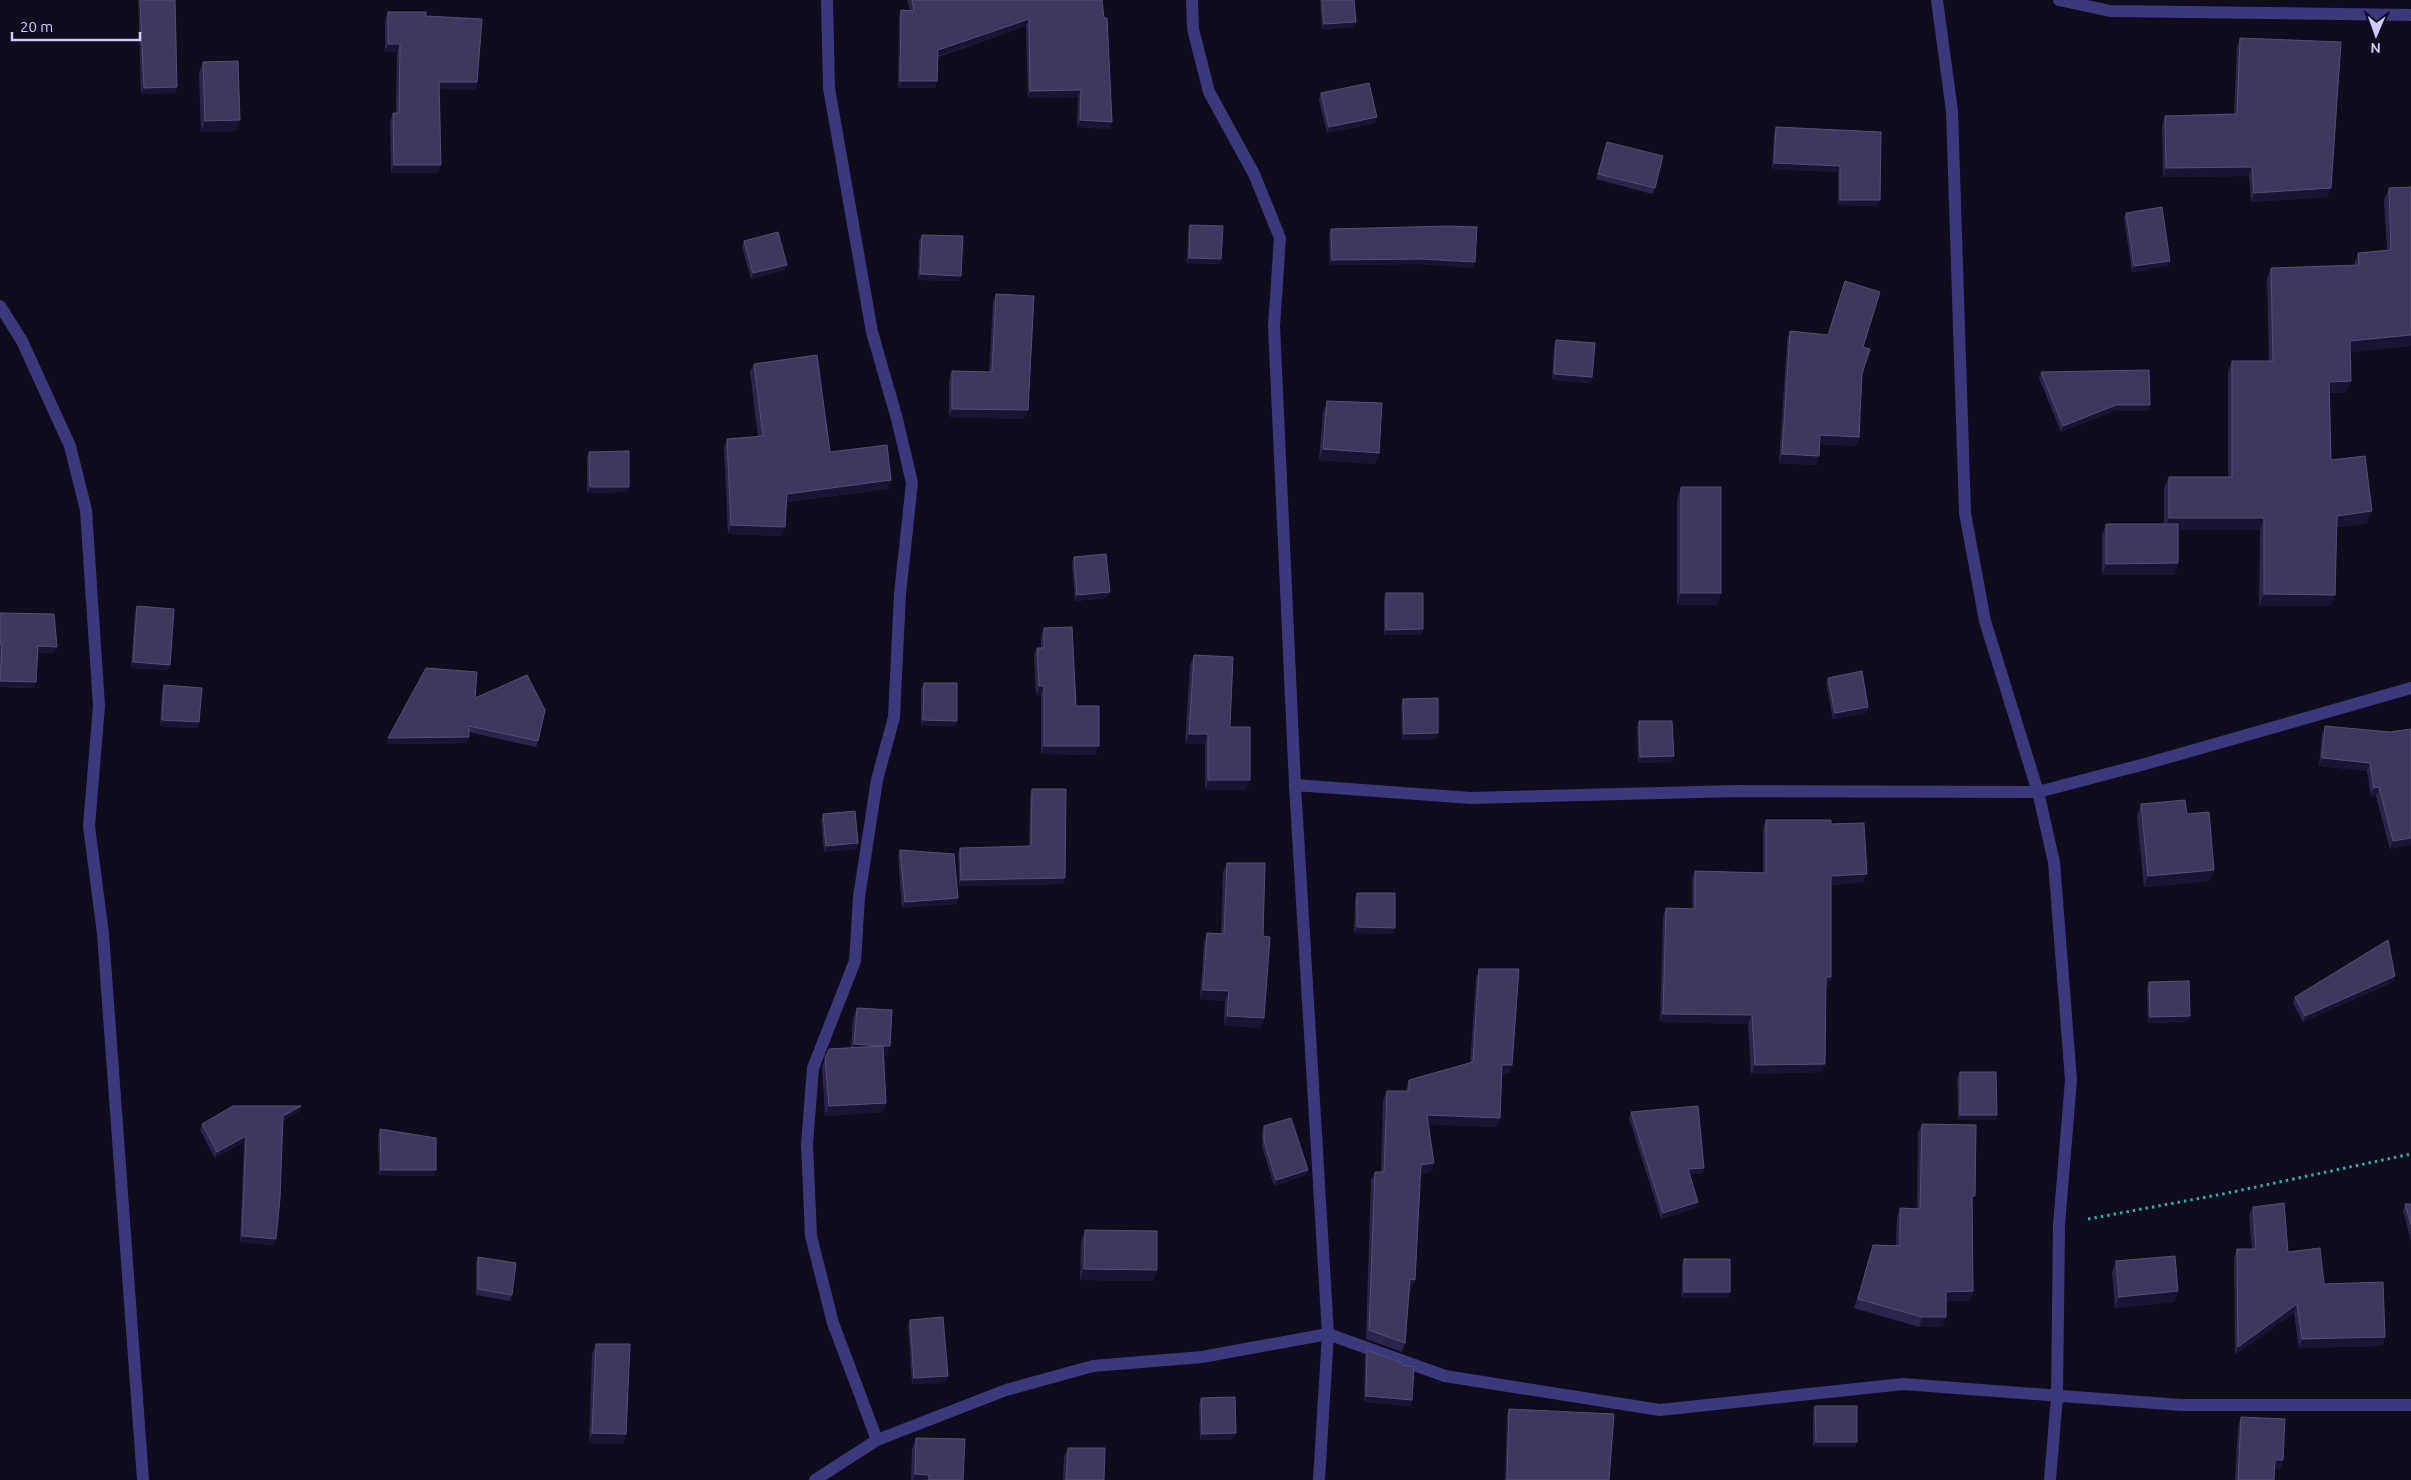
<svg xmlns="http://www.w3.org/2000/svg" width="2411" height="1480" viewBox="0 0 2411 1480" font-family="Ubuntu,sans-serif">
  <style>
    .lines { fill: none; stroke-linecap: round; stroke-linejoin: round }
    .path { stroke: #31aba3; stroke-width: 3; stroke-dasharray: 2.5 4; stroke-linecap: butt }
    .minor { stroke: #3b397b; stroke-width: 12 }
    .wall { fill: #2c254b }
    .shaded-wall { fill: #191431 }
    .building { fill: #3e375e; stroke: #554e77 }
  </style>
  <rect width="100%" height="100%" fill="#0f0c1e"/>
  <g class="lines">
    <!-- path -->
    <path class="path" d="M 2088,1219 L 2223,1194 L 2411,1154"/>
    <!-- minor -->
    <path class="minor" d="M 827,0 L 829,88 L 872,332 L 897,419 L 912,483 L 900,594 L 894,717 L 877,780 L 859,897 L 855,961 L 813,1068 L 807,1144 L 811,1236 L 833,1323 L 877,1440
      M 1192,0 L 1193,29 L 1209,92 L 1254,174 L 1280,238 L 1274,326 L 1295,785 L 1328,1334 L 1319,1480
      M 1937,0 L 1952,111 L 1965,513 L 1985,621 L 2038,792 L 2054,862 L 2071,1080 L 2059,1225 L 2057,1397 L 2050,1480
      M 2059,0 L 2110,11 L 2411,15
      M 0,306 L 22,341 L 70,446 L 86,510 L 99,706 L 89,826 L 103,934 L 143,1480
      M 1295,785 L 1471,798 L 1737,791 L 2038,792 L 2145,764 L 2411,688
      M 815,1480 L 877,1440 L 1006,1390 L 1093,1366 L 1202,1357 L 1328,1334 L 1445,1376 L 1660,1410 L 1903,1384 L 2181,1405 L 2411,1405"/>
  </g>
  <!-- wall -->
  <path class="wall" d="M 138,0 L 175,0 L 175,93 L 141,94 Z
    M 907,0 L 1102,0 L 1110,129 L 1077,127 L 1078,97 L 1028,98 L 1026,26 L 938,57 L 937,81 L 935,88 L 898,88 L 899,17 L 901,10 L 910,10 Z
    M 1320,0 L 1354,0 L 1356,22 L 1354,27 L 1322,30 Z
    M 388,12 L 426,16 L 477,82 L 475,90 L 439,89 L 438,173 L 391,173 L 390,121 L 393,113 L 396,113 L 397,52 L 385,52 L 385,20 Z
    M 2240,38 L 2331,188 L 2327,197 L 2251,202 L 2249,176 L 2163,177 L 2162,125 L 2165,116 L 2234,114 L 2237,47 Z
    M 203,62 L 236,131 L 201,132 L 199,73 Z
    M 1321,93 L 1377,117 L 1375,123 L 1327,133 L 1319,99 Z
    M 1776,127 L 1881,132 L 1878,206 L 1838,205 L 1838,172 L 1772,169 L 1774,133 Z
    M 1607,142 L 1655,188 L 1652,194 L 1596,179 Z
    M 2411,187 L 2411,346 L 2350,352 L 2347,392 L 2330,393 L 2331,460 L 2367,523 L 2336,527 L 2331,606 L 2259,606 L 2260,530 L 2178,530 L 2178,563 L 2174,575 L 2102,575 L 2102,535 L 2106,524 L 2164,524 L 2164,488 L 2169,477 L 2228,477 L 2228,372 L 2232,361 L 2269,361 L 2267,279 L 2271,268 L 2354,265 L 2358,253 L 2387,250 L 2384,200 L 2389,188 Z
    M 2126,213 L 2170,261 L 2168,266 L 2132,272 L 2124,218 Z
    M 1190,225 L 1221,259 L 1219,264 L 1187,263 L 1188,231 Z
    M 1331,229 L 1473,268 L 1420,264 L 1330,265 L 1329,235 Z
    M 922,235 L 959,281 L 918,280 L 919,241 Z
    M 744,241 L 785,270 L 751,279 L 742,247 Z
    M 1845,281 L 1863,347 L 1859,437 L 1856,446 L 1820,444 L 1816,465 L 1779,463 L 1787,340 L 1790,331 L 1828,335 Z
    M 996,294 L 1028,410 L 1024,419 L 949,417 L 949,380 L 952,371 L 989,372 L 993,302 Z
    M 1556,340 L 1592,377 L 1590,383 L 1552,380 L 1554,346 Z
    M 754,364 L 830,452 L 888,489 L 786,502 L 785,527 L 782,536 L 728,534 L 724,448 L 727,439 L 758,437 L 750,372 Z
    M 2041,372 L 2148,411 L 2114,411 L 2061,432 L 2039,378 Z
    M 1327,401 L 1379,453 L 1375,464 L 1319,460 L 1323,412 Z
    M 589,452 L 627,492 L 587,493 L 587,458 Z
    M 1681,487 L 1721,593 L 1717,605 L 1677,605 L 1677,499 Z
    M 1074,557 L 1107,598 L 1075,601 L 1072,562 Z
    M 1386,593 L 1423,629 L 1421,635 L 1384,635 L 1384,599 Z
    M 137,606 L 168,670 L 131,668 L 135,612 Z
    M 0,613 L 54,653 L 37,652 L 36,682 L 34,688 L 0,687 Z
    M 1044,628 L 1076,706 L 1096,755 L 1041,754 L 1041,695 L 1036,695 L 1034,656 L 1037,648 L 1041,648 L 1041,636 Z
    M 1194,655 L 1230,727 L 1246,790 L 1205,790 L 1205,744 L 1185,744 L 1190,665 Z
    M 1828,678 L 1868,707 L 1866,713 L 1833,719 L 1826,683 Z
    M 924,683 L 955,726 L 921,726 L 921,689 Z
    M 164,685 L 199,722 L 197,728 L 160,726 L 162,691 Z
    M 475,698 L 538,741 L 536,747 L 469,732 L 469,737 L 467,743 L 386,744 Z
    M 1403,699 L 1438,733 L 1436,739 L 1402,740 L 1401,705 Z
    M 1639,721 L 1674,756 L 1672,762 L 1638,763 L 1637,727 Z
    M 2325,726 L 2390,732 L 2411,845 L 2390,849 L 2376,796 L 2371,796 L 2367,771 L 2319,766 L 2322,734 Z
    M 1032,789 L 1063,884 L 959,886 L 958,854 L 960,848 L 1029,846 L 1030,795 Z
    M 2141,804 L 2187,814 L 2214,870 L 2210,881 L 2144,887 L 2137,816 Z
    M 823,814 L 856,849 L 824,852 L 821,820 Z
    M 1766,820 L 1831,824 L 1864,882 L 1831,885 L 1831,977 L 1828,986 L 1826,986 L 1822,1072 L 1751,1074 L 1748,1024 L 1660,1022 L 1663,916 L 1666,908 L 1692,909 L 1692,879 L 1695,871 L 1763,873 L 1763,829 Z
    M 900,850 L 958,898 L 956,904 L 902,908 L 898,856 Z
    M 1227,863 L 1263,936 L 1264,1018 L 1260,1028 L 1224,1025 L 1225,1001 L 1200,999 L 1204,942 L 1207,933 L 1221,933 L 1223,872 Z
    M 1357,893 L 1395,928 L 1393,934 L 1354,933 L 1355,899 Z
    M 1479,969 L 1512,1065 L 1509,1074 L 1502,1074 L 1500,1118 L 1497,1127 L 1428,1124 L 1431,1172 L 1420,1174 L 1412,1289 L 1410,1288 L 1405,1343 L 1402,1352 L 1366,1339 L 1371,1180 L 1375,1172 L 1381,1172 L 1383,1100 L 1387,1091 L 1406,1091 L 1406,1089 L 1409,1080 L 1470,1063 L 1476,978 Z
    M 2149,982 L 2188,1022 L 2148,1023 L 2147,988 Z
    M 2393,982 L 2303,1022 L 2293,1003 L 2295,997 Z
    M 857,1008 L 887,1056 L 884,1056 L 886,1103 L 883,1112 L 825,1116 L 822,1067 L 829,1049 L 851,1048 L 853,1018 Z
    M 1960,1072 L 1995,1120 L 1958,1120 L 1957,1078 Z
    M 301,1106 L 299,1112 L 282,1121 L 276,1239 L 273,1245 L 240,1242 L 244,1142 L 215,1158 L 200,1130 L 202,1124 Z
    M 1631,1112 L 1704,1168 L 1702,1174 L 1690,1174 L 1696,1208 L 1661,1219 L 1629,1118 Z
    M 1922,1124 L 1973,1203 L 1973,1291 L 1970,1301 L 1946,1301 L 1946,1317 L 1942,1327 L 1919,1327 L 1854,1308 L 1873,1245 L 1896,1246 L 1897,1218 L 1900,1208 L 1917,1209 L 1918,1133 Z
    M 1264,1126 L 1308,1170 L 1306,1175 L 1274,1186 L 1262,1146 L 1262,1132 Z
    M 380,1129 L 434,1176 L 379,1175 L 378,1135 Z
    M 2405,1204 L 2411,1204 L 2411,1241 L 2403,1211 Z
    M 2253,1207 L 2288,1252 L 2385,1337 L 2382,1346 L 2299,1348 L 2294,1313 L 2235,1355 L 2234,1258 L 2237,1249 L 2252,1249 L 2249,1215 Z
    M 1085,1230 L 1157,1270 L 1153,1281 L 1080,1280 L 1081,1242 Z
    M 478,1257 L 512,1295 L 510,1301 L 476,1295 L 476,1263 Z
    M 1684,1259 L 1730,1292 L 1728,1298 L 1682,1298 L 1682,1265 Z
    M 2116,1261 L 2178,1291 L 2174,1302 L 2115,1308 L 2112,1272 Z
    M 910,1320 L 948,1376 L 945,1382 L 912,1384 L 908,1325 Z
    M 596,1344 L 623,1444 L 589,1443 L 592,1354 Z
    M 1367,1350 L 1402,1365 L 1412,1400 L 1410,1406 L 1364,1402 L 1365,1356 Z
    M 1201,1398 L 1234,1439 L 1200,1440 L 1199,1404 Z
    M 1815,1406 L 1855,1447 L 1813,1447 L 1813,1411 Z
    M 1509,1409 L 1609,1480 L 1505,1480 L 1507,1415 Z
    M 2241,1417 L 2283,1460 L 2280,1469 L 2274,1469 L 2274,1480 L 2235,1480 L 2238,1426 Z
    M 916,1438 L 963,1480 L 911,1480 L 912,1449 Z
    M 1068,1448 L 1104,1480 L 1063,1480 L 1064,1457 Z"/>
  <!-- shaded-wall -->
  <path class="shaded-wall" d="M 1029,19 L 1026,26 L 935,57 L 938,50 Z
    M 1356,22 L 1354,27 L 1322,30 L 1324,24 Z
    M 388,44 L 400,44 L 397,52 L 385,52 Z
    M 900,81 L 937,81 L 935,88 L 898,88 Z
    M 439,82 L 477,82 L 475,90 L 436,89 Z
    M 177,87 L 175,93 L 141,94 L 144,88 Z
    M 1081,90 L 1078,97 L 1028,98 L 1030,91 Z
    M 1377,117 L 1375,123 L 1327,133 L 1329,127 Z
    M 240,120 L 236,131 L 201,132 L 205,121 Z
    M 1080,120 L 1112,122 L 1110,129 L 1077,127 Z
    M 1774,163 L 1840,166 L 1838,172 L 1772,169 Z
    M 394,165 L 441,165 L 438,173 L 391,173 Z
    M 2252,167 L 2249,176 L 2163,177 L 2166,168 Z
    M 2331,188 L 2327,197 L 2251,202 L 2254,193 Z
    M 1840,200 L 1880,200 L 1878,206 L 1838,205 Z
    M 1189,258 L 1221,259 L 1219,264 L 1187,263 Z
    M 1422,259 L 1475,262 L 1473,268 L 1420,264 L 1330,265 L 1332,260 Z
    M 2170,261 L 2168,266 L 2132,272 L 2134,266 Z
    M 787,265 L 785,270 L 751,279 L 753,273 Z
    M 920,274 L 961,276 L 959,281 L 918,280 Z
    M 2411,335 L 2411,346 L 2346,353 L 2350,341 Z
    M 1554,374 L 1592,377 L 1590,383 L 1552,380 Z
    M 2351,381 L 2347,392 L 2325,393 L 2329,382 Z
    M 2116,405 L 2150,405 L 2148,411 L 2114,411 L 2061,432 L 2063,426 Z
    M 952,409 L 1028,410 L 1024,419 L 949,417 Z
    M 1820,435 L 1859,437 L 1856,446 L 1817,444 Z
    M 1323,449 L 1379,453 L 1375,464 L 1319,460 Z
    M 1782,454 L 1819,456 L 1816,465 L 1779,463 Z
    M 891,480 L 888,489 L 783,502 L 787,494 Z
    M 590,487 L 629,487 L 627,492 L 587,493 Z
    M 2372,511 L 2367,523 L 2332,527 L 2337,516 Z
    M 2169,518 L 2264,518 L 2260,530 L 2164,530 Z
    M 731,525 L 785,527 L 782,536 L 728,534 Z
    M 2178,563 L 2174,575 L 2102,575 L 2106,564 Z
    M 1110,592 L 1107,598 L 1075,601 L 1077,595 Z
    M 1681,593 L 1721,593 L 1717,605 L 1677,605 Z
    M 2264,594 L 2335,595 L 2331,606 L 2259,606 Z
    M 1423,629 L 1421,635 L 1384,635 L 1386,630 Z
    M 38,646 L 57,647 L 54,653 L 35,652 Z
    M 133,662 L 170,665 L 168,670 L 131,668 Z
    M 0,681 L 36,682 L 34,688 L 0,687 Z
    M 1039,686 L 1044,686 L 1041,695 L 1036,695 Z
    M 1868,707 L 1866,713 L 1833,719 L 1835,713 Z
    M 162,720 L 199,722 L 197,728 L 160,726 Z
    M 923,720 L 957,721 L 955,726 L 921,726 Z
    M 1438,733 L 1436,739 L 1402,740 L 1404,734 Z
    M 1189,734 L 1208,734 L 1205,744 L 1185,744 Z
    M 469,737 L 467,743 L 386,744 L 388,738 Z
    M 1044,746 L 1099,746 L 1096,755 L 1041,754 Z
    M 1674,756 L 1672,762 L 1638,763 L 1640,757 Z
    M 2322,758 L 2370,763 L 2367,771 L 2319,766 Z
    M 1208,780 L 1250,780 L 1246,790 L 1205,790 Z
    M 2379,787 L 2376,796 L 2371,796 L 2374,788 Z
    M 2411,838 L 2411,845 L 2390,849 L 2393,841 Z
    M 858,843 L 856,849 L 824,852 L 826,846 Z
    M 2214,870 L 2210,881 L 2144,887 L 2148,876 Z
    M 1867,874 L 1864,882 L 1828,885 L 1831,876 Z
    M 1065,878 L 1063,884 L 959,886 L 961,880 Z
    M 958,898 L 956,904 L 902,908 L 905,902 Z
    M 1357,927 L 1395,928 L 1393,934 L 1354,933 Z
    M 2395,976 L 2393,982 L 2303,1022 L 2305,1016 Z
    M 1826,977 L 1831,977 L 1828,986 L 1822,986 Z
    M 1203,990 L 1229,991 L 1225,1001 L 1200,999 Z
    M 1663,1014 L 1752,1015 L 1748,1024 L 1660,1022 Z
    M 1227,1016 L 1264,1018 L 1260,1028 L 1224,1025 Z
    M 2190,1016 L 2188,1022 L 2148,1023 L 2150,1017 Z
    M 854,1044 L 882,1046 L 851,1054 Z
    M 883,1046 L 890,1046 L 887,1056 L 880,1056 Z
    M 1825,1064 L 1822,1072 L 1751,1074 L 1755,1065 Z
    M 1502,1065 L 1512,1065 L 1509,1074 L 1499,1074 Z
    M 886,1103 L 883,1112 L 825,1116 L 829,1106 Z
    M 301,1106 L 299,1112 L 281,1122 L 283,1116 Z
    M 1427,1115 L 1500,1118 L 1497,1127 L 1424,1124 Z
    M 1960,1115 L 1997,1115 L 1995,1120 L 1958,1120 Z
    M 246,1136 L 244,1142 L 215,1158 L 217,1152 Z
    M 1434,1163 L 1431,1172 L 1418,1174 L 1421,1165 Z
    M 1704,1168 L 1702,1174 L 1686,1175 L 1688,1169 Z
    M 381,1170 L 436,1170 L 434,1176 L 379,1175 Z
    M 1308,1170 L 1306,1175 L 1274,1186 L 1276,1180 Z
    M 1698,1202 L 1696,1208 L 1661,1219 L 1663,1213 Z
    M 242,1236 L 276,1239 L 273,1245 L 240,1242 Z
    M 1084,1269 L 1157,1270 L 1153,1281 L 1080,1280 Z
    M 1410,1279 L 1415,1280 L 1412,1289 L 1407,1288 Z
    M 1973,1291 L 1970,1301 L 1943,1301 L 1946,1292 Z
    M 2178,1291 L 2174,1302 L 2115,1308 L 2119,1297 Z
    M 1684,1292 L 1730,1292 L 1728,1298 L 1682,1298 Z
    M 2297,1304 L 2294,1313 L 2235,1355 L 2238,1347 Z
    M 1922,1317 L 1946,1317 L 1942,1327 L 1919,1327 Z
    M 2385,1337 L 2382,1346 L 2299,1348 L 2302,1339 Z
    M 948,1376 L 945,1382 L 912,1384 L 914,1378 Z
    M 1366,1396 L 1412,1400 L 1410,1406 L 1364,1402 Z
    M 592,1433 L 626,1434 L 623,1444 L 589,1443 Z
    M 1236,1433 L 1234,1439 L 1200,1440 L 1202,1434 Z
    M 1816,1442 L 1857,1442 L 1855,1447 L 1813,1447 Z
    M 2275,1460 L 2283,1460 L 2280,1469 L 2271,1469 Z
    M 915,1474 L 929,1475 L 927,1480 L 913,1480 Z"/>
  <!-- building -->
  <path class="building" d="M 140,0 L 175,0 L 177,87 L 144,88 Z
    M 912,0 L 1102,0 L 1104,18 L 1107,18 L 1112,122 L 1080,120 L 1081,90 L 1030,91 L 1029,19 L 938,50 L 937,81 L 900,81 L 901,10 L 914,11 Z
    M 1322,0 L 1354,0 L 1356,22 L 1324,24 Z
    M 388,12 L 426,12 L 426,16 L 482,19 L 477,82 L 439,82 L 441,165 L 394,165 L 393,113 L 399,113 L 400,44 L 388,44 Z
    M 2240,38 L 2341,42 L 2331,188 L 2254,193 L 2252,167 L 2166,168 L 2165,116 L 2237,114 Z
    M 238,61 L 240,120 L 205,121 L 203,62 Z
    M 1369,83 L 1377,117 L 1329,127 L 1321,93 Z
    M 1776,127 L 1881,132 L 1880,200 L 1840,200 L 1840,166 L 1774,163 Z
    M 1607,142 L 1663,156 L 1655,188 L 1598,174 Z
    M 2411,187 L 2411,335 L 2350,341 L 2351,381 L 2329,382 L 2331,460 L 2365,456 L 2372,511 L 2337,516 L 2335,595 L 2264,594 L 2264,518 L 2169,518 L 2169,477 L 2232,477 L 2232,361 L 2273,361 L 2271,268 L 2359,265 L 2358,253 L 2391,250 L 2389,188 Z
    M 2162,207 L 2170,261 L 2134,266 L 2126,213 Z
    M 1190,225 L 1223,226 L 1221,259 L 1189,258 Z
    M 1449,226 L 1477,227 L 1475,262 L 1422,259 L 1332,260 L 1331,229 Z
    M 778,232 L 787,265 L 753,273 L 744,241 Z
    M 922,235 L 963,236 L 961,276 L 920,274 Z
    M 1845,281 L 1880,292 L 1863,347 L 1870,349 L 1862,374 L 1859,437 L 1820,435 L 1819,456 L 1782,454 L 1790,331 L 1828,335 Z
    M 996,294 L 1034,296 L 1028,410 L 952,409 L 952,371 L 992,372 Z
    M 1556,340 L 1595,343 L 1592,377 L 1554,374 Z
    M 817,355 L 830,452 L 887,445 L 891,480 L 787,494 L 785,527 L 731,525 L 727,439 L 763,436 L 754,364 Z
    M 2149,370 L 2150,405 L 2116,405 L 2063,426 L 2041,372 Z
    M 1327,401 L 1382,403 L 1379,453 L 1323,449 Z
    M 629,451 L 629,487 L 590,487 L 589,452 Z
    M 1681,487 L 1721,487 L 1721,593 L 1681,593 Z
    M 2106,524 L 2178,524 L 2178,563 L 2106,564 Z
    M 1106,554 L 1110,592 L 1077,595 L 1074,557 Z
    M 1386,593 L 1423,593 L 1423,629 L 1386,630 Z
    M 137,606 L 174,609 L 170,665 L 133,662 Z
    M 0,613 L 54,614 L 57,647 L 38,646 L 36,682 L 0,681 L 2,644 L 0,644 Z
    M 1072,627 L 1076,706 L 1099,706 L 1099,746 L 1044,746 L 1044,686 L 1039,686 L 1037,648 L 1044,648 L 1044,628 Z
    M 1194,655 L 1233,657 L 1230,727 L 1250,727 L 1250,780 L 1208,780 L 1208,734 L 1189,734 Z
    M 426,668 L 477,672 L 475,698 L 527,675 L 545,710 L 538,741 L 469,726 L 469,737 L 388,738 Z
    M 1862,671 L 1868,707 L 1835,713 L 1828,678 Z
    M 924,683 L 957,683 L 957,721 L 923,720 Z
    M 164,685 L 202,688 L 199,722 L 162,720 Z
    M 1438,698 L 1438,733 L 1404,734 L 1403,699 Z
    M 1639,721 L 1672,721 L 1674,756 L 1640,757 Z
    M 2325,726 L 2390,732 L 2411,729 L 2411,838 L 2393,841 L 2379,787 L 2374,788 L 2370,763 L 2322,758 Z
    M 1032,789 L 1066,789 L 1065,878 L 961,880 L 960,848 L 1031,846 Z
    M 2185,800 L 2187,814 L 2209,812 L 2214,870 L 2148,876 L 2141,804 Z
    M 855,811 L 858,843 L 826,846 L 823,814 Z
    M 1766,820 L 1831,820 L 1831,824 L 1864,823 L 1867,874 L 1831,876 L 1831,977 L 1826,977 L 1825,1064 L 1755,1065 L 1752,1015 L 1663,1014 L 1666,908 L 1695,909 L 1695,871 L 1766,873 Z
    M 900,850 L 954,854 L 958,898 L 905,902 Z
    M 1227,863 L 1265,863 L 1263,936 L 1270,937 L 1264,1018 L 1227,1016 L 1229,991 L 1203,990 L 1207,933 L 1224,934 Z
    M 1357,893 L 1395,893 L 1395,928 L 1357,927 Z
    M 2388,940 L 2395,976 L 2305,1016 L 2295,997 Z
    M 1479,969 L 1519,969 L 1512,1065 L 1502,1065 L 1500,1118 L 1427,1115 L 1434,1163 L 1421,1165 L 1415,1280 L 1410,1279 L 1405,1343 L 1369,1330 L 1375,1172 L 1384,1172 L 1387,1091 L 1409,1091 L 1409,1080 L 1473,1062 Z
    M 2189,981 L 2190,1016 L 2150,1017 L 2149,982 Z
    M 857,1008 L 892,1010 L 890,1046 L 883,1046 L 886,1103 L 829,1106 L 825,1058 L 829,1049 L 882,1046 L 854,1044 Z
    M 1960,1072 L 1996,1072 L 1997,1115 L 1960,1115 Z
    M 233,1106 L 301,1106 L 283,1116 L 280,1198 L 276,1239 L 242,1236 L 246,1136 L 217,1152 L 202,1124 Z
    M 1698,1106 L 1704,1168 L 1688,1169 L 1698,1202 L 1663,1213 L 1631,1112 Z
    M 1291,1118 L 1308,1170 L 1276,1180 L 1264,1141 L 1264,1126 Z
    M 1922,1124 L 1976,1125 L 1975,1196 L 1972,1196 L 1973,1291 L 1946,1292 L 1946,1317 L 1922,1317 L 1858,1299 L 1873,1245 L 1900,1246 L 1900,1208 L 1920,1209 Z
    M 380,1129 L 436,1138 L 436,1170 L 381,1170 Z
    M 2284,1203 L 2288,1252 L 2320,1248 L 2324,1284 L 2383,1282 L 2385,1337 L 2302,1339 L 2297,1304 L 2238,1347 L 2237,1249 L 2256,1249 L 2253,1207 Z
    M 2405,1204 L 2411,1204 L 2411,1225 Z
    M 1085,1230 L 1157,1231 L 1157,1270 L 1084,1269 Z
    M 2175,1256 L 2178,1291 L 2119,1297 L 2116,1261 Z
    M 478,1257 L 516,1263 L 512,1295 L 478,1289 Z
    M 1684,1259 L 1730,1259 L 1730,1292 L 1684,1292 Z
    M 943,1317 L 948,1376 L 914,1378 L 910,1320 Z
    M 596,1344 L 630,1344 L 626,1434 L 592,1433 Z
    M 1367,1350 L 1402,1363 L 1402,1365 L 1414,1367 L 1412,1400 L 1366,1396 Z
    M 1235,1397 L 1236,1433 L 1202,1434 L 1201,1398 Z
    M 1815,1406 L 1857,1406 L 1857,1442 L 1816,1442 Z
    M 1509,1409 L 1614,1414 L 1609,1480 L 1507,1480 Z
    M 2241,1417 L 2285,1419 L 2283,1460 L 2275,1460 L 2274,1480 L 2238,1480 Z
    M 916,1438 L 965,1439 L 963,1480 L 929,1480 L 929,1475 L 915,1474 Z
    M 1068,1448 L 1105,1448 L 1104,1480 L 1066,1480 Z"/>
  <!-- north arrow -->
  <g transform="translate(2376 35) rotate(182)" stroke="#0f0c1e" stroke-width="4" paint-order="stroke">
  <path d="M0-4L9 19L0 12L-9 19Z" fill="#d0cbfd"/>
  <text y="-8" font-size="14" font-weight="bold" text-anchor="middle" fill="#d0cbfd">N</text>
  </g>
  <!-- scale -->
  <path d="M12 32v8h128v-8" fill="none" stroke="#d0cbfd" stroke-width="2.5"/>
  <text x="20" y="32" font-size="15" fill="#d0cbfd" stroke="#0f0c1e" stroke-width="4" paint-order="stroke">20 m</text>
</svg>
